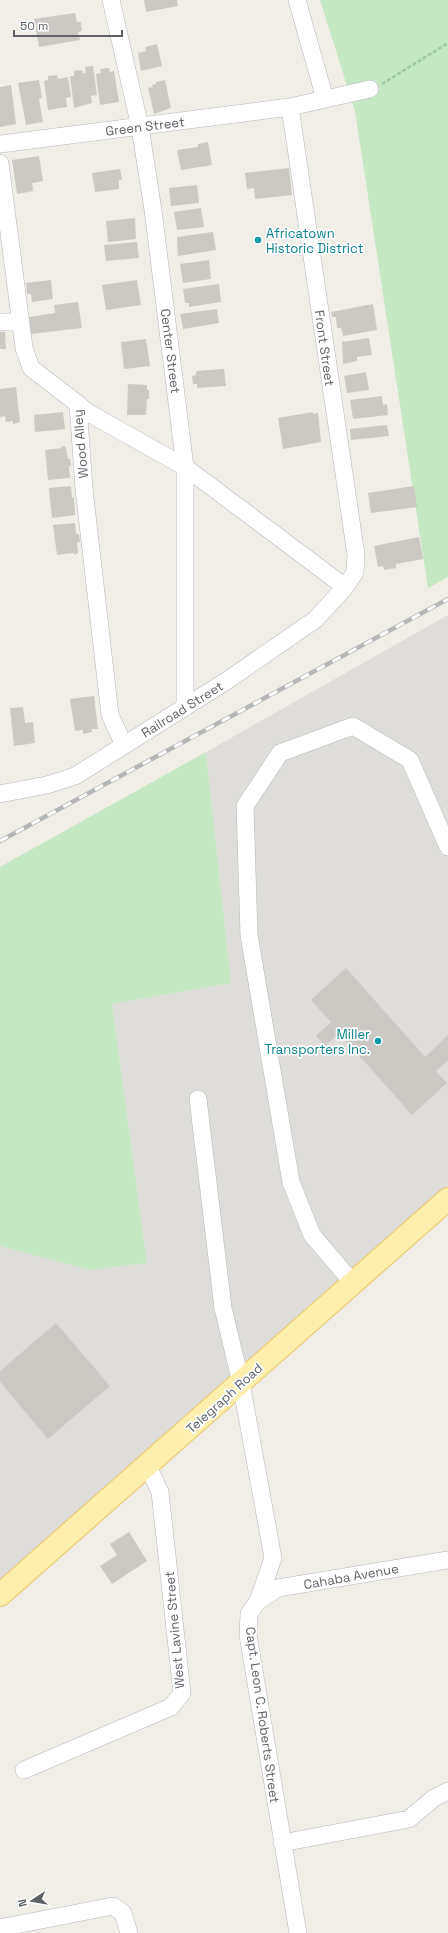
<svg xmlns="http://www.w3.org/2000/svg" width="448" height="1933" viewBox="0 0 448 1933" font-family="'Space Grotesk',sans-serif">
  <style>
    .industrial { fill: #dfddd9 }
    .green { fill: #c5e7c4 }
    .building { fill: #ccc9c4 }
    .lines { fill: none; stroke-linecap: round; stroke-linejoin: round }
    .minor-casing { stroke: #b4b7bb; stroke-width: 18 }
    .major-casing { stroke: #efc560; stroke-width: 24 }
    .path { stroke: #9dc8a8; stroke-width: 2.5; stroke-dasharray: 4 2; stroke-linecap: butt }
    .minor { stroke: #fff; stroke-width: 17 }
    .major { stroke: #feefae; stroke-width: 22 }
    .rail-casing { stroke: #b5b6b7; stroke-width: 4.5 }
    .rail { stroke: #fff; stroke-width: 3; stroke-dasharray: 9; stroke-linecap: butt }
    .culture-dot { fill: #0f9aa8; stroke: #fff; stroke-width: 1.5 }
    .labels { text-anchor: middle; stroke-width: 3.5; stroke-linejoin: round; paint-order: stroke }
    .street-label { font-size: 13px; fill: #5e6267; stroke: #fff }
    .culture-label { font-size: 13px; fill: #0d838f; stroke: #fff; text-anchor: start }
  </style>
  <rect width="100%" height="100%" fill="#f0eee7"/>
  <!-- industrial -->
  <path class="industrial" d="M 448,615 L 448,1190 L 0,1582 L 0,1246 L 90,1270 L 147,1263 L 112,1004 L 231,983 L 206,752 Z"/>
  <!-- green -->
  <path class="green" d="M 320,0 L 448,0 L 448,577 L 428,588 L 355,111 Z
    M 206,752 L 231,983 L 112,1004 L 147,1263 L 90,1270 L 0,1246 L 0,867 Z"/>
  <!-- building -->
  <path class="building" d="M 144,0 L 177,0 L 178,6 L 146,12 Z
    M 75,13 L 77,22 L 81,22 L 82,31 L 78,32 L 80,40 L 39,47 L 34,19 Z
    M 157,44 L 162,66 L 141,71 L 138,53 L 146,51 L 145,47 Z
    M 93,66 L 97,95 L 91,96 L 92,103 L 74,108 L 70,76 L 74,76 L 74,71 L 82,70 L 83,73 L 86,73 L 85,67 Z
    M 109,68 L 110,72 L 114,71 L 119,102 L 100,105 L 96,74 L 101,73 L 100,69 Z
    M 57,75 L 58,79 L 68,77 L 71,97 L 66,98 L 67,107 L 48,110 L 44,81 L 48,80 L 48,76 Z
    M 39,80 L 42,98 L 39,99 L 43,122 L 26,125 L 18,83 Z
    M 165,80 L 171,108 L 154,114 L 148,88 L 153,87 L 152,85 L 156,84 L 156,82 Z
    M 11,85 L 16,124 L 0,127 L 0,87 Z
    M 208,142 L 212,165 L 181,170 L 177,150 L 198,147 L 198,144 Z
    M 39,156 L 43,181 L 32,183 L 33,191 L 17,194 L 12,160 Z
    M 289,168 L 292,195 L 255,199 L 254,188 L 247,189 L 245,173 Z
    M 120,169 L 122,180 L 119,180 L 119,189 L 95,192 L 92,173 Z
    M 197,185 L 199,203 L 171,206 L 169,188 Z
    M 201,208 L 204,227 L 177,230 L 174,212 Z
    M 135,218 L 136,239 L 108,242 L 106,221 Z
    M 213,232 L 216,250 L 178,256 L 177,237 Z
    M 137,242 L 139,258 L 106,261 L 104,245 Z
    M 209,260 L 211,279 L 183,283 L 180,264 Z
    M 51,280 L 53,299 L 32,302 L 31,294 L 27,294 L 26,283 Z
    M 137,280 L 141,305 L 106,310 L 102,285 Z
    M 219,284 L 221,302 L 189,307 L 189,303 L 185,303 L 183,289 Z
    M 78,302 L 82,328 L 31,334 L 29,317 L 55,313 L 54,305 Z
    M 373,304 L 377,330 L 343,336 L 341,328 L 337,328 L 336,317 L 332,317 L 331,312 Z
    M 217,309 L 219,323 L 183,329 L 180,314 Z
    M 0,332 L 5,332 L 6,349 L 0,349 Z
    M 369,338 L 372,355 L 357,357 L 357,361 L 343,364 L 342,342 Z
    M 146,339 L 150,366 L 124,369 L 121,342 Z
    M 224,369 L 226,386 L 197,388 L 197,384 L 193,384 L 192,376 L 196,375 L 196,371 Z
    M 366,372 L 369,390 L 347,393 L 344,376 Z
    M 128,384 L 147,385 L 147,390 L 149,390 L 149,399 L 147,399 L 146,415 L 127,415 Z
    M 16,387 L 20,422 L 13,424 L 13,421 L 6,422 L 5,416 L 0,417 L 0,389 Z
    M 382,396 L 383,405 L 387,404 L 388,415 L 353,419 L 350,400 Z
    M 63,412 L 65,429 L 35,432 L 34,415 Z
    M 313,412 L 313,414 L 318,413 L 321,442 L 283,449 L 278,418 Z
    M 387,425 L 389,436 L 351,440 L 350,429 Z
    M 64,446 L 66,448 L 68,459 L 70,459 L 71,466 L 69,466 L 70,478 L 48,480 L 45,450 L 62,448 L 61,447 Z
    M 71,486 L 72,498 L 74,497 L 75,515 L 52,518 L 49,488 Z
    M 414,486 L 417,507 L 371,513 L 368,493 Z
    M 75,523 L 76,534 L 79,534 L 80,542 L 77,542 L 78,553 L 74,555 L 74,553 L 57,555 L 53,525 Z
    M 419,537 L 423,559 L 396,564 L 396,568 L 384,570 L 383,566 L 378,567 L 374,546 Z
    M 94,696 L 98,729 L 92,729 L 92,732 L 83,734 L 83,730 L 75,731 L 70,699 Z
    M 23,707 L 25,723 L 33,722 L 35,743 L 14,746 L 10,708 Z
    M 346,968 L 425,1057 L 448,1035 L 448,1060 L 436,1071 L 447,1083 L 412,1115 L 339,1033 L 325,1046 L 316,1036 L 331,1022 L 311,1000 Z
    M 56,1323 L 110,1386 L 48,1439 L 0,1382 L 0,1371 Z
    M 129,1532 L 147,1561 L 112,1584 L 100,1566 L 117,1555 L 110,1544 Z"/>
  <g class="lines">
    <!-- minor casing -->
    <g class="minor-casing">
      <path id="minor" d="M 111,0 L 140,127 L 153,210 L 185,467 L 185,707
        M 297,0 L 325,99
        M 0,144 L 290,107 L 370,89
        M 0,163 L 24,348 L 31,368 L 78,404 L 84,489 L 110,715 L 124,745
        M 0,322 L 21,322
        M 78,404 L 87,412 L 185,467 L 345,587
        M 0,794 L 47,785 L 75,776 L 225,682 L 316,619 L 345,587 L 355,572 L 356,555 L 290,107
        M 198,1099 L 223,1308 L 241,1383 L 273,1558 L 258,1601 L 249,1614 L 248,1635 L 298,1933
        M 353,1283 L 312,1235 L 291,1182 L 249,935 L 245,806 L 280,753 L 353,726 L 410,760 L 448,847
        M 258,1601 L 278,1588 L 448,1560
        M 24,1770 L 171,1707 L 182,1693 L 160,1492 L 148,1466
        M 282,1843 L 409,1819 L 434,1798 L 448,1791
        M 0,1928 L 113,1906 L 123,1913 L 129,1933"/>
    </g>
    <!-- major casing -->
    <g class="major-casing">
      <path id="major" d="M 0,1595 L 448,1199"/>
    </g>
    <!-- path -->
    <path class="path" d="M 382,84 L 448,43"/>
    <!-- minor -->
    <use href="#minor" class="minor"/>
    <!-- major -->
    <use href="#major" class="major"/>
    <!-- rail casing -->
    <g class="rail-casing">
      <path id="rail" d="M 0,841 L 448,599"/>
    </g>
    <!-- rail -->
    <use href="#rail" class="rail"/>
  </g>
  <!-- markers -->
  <g class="culture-dot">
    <circle cx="258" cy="240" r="4"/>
    <circle cx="378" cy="1041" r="4"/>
  </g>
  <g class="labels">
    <!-- street labels -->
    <g class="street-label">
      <text transform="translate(145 126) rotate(-7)" y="5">Green Street</text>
      <text transform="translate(325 348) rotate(82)" y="5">Front Street</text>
      <text transform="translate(171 351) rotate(83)" y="5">Center Street</text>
      <text transform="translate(80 444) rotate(-95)" y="5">Wood Alley</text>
      <text transform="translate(182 709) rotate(-32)" y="5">Railroad Street</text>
      <text transform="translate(224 1398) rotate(-42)" y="5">Telegraph Road</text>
      <text transform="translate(351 1576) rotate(-10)" y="5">Cahaba Avenue</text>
      <text transform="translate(174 1630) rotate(-95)" y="5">West Lavine Street</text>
      <text transform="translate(263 1715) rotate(82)" y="5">Capt. Leon C. Roberts Street</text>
    </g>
    <!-- culture labels -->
    <g class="culture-label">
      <text x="266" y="238">Africatown<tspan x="266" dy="15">Historic District</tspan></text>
      <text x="370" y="1039" text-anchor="end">Miller<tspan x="370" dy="15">Transporters Inc.</tspan></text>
    </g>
  </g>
  <!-- north arrow -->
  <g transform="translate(32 1901) rotate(258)" stroke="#ffffff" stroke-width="3" paint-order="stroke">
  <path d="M0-3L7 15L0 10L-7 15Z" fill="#5e6267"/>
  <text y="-6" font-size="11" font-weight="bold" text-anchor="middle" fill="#5e6267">N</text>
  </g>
  <!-- scale -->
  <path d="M14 30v6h108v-6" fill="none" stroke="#5e6267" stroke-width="2"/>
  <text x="20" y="30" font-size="12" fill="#5e6267" stroke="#ffffff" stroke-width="3" paint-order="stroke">50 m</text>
</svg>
